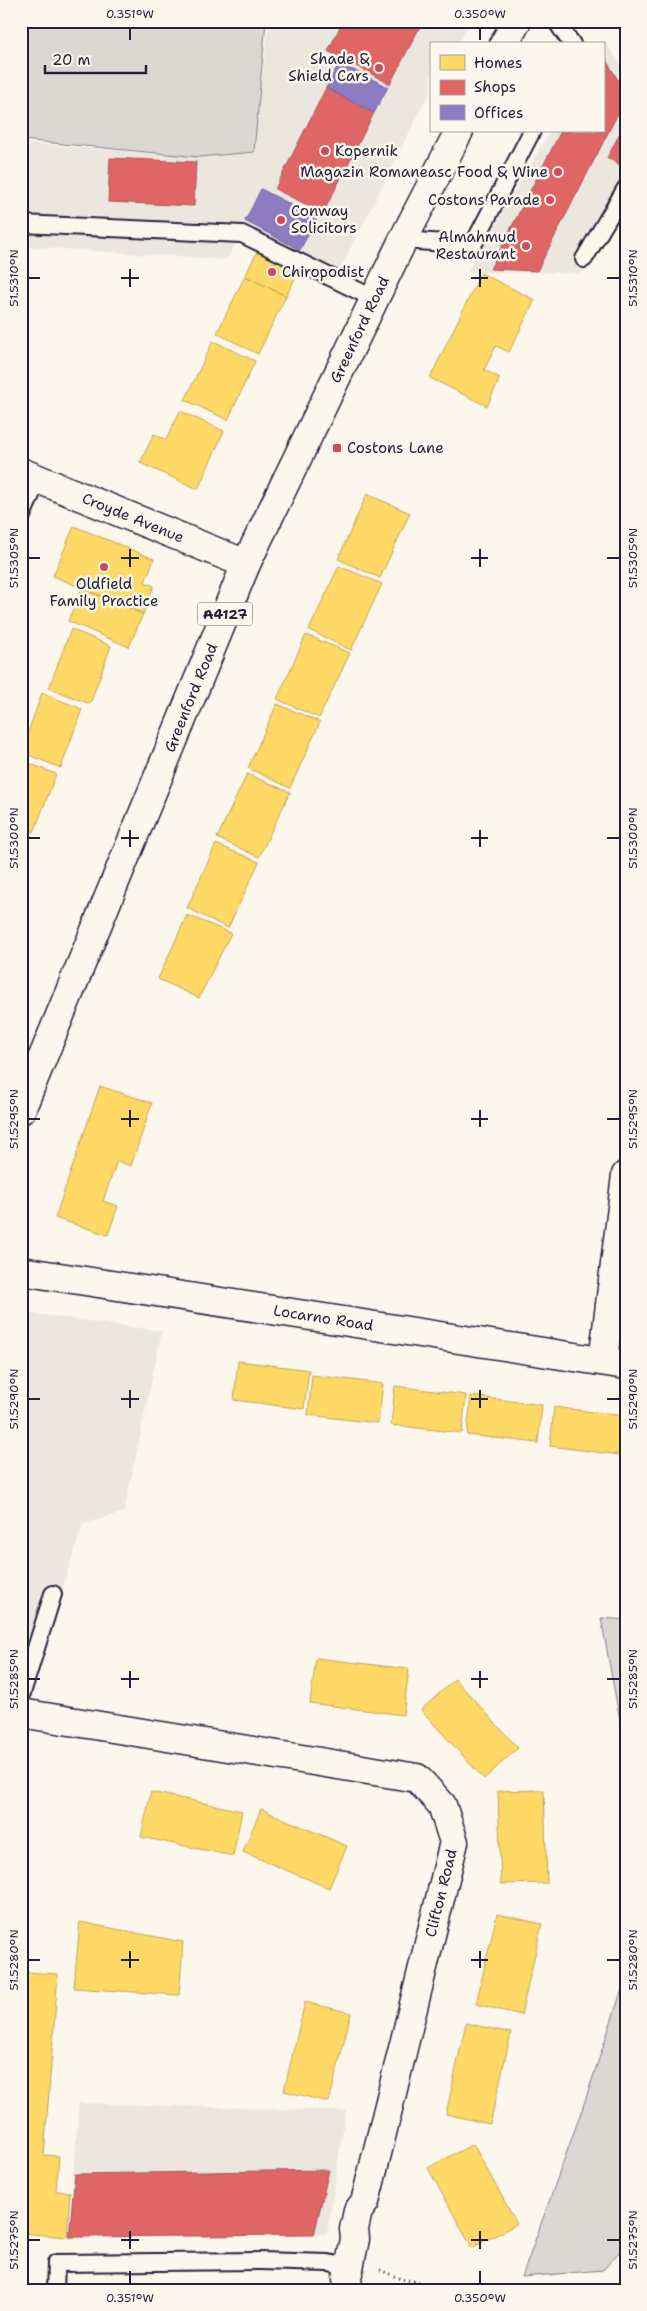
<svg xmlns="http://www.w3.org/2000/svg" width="647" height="2311" viewBox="0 0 647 2311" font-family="'Shantell Sans',sans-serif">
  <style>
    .built { fill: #ebe7df }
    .green { fill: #dbd8d3; stroke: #7e7d87 }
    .homes { fill: #ffd966; stroke: #bda259 }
    .shops { fill: #e06666; stroke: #a75259 }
    .offices { fill: #8e7cc3; stroke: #6e619a }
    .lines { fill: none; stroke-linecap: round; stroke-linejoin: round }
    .service-casing { stroke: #22223b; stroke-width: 20 }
    .minor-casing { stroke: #22223b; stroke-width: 31 }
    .primary-casing { stroke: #22223b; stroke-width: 31 }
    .path { stroke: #22223b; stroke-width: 3; stroke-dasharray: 1 4; stroke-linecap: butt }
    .service { stroke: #fbf7ec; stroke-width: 16 }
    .minor { stroke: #fbf7ec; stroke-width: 28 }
    .primary { stroke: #fbf7ec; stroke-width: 28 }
    .ticks { fill: none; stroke: #22223b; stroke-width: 2 }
    .poi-dot { fill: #d1495b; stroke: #fbf7ec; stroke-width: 2 }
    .labels { text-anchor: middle; stroke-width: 5; stroke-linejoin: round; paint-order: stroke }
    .shield { fill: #fbf7ec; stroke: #636270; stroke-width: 1 }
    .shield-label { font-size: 14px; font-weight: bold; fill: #22223b }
    .poi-label { font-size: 15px; fill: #22223b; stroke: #fbf7ec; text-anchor: end }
    .street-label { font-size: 15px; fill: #22223b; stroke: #fbf7ec }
    .neatline { fill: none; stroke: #22223b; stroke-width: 2 }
    .ticks-label { font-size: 12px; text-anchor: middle; fill: #22223b }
  </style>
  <rect width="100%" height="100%" fill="#fbf7ec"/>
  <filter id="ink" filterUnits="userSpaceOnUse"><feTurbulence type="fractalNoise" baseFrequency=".02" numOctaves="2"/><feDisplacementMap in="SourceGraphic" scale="10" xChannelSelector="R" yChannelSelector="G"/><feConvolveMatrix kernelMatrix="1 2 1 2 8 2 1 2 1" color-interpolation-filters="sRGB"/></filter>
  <g filter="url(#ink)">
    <!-- built -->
    <path class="built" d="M 269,21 L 472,21 L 458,44 L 431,44 L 431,90 L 335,279 L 242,234 L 226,260 L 21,246 L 21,143 L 199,157 L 253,152 Z
      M 603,40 L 626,70 L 626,192 L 582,273 L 467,272 L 550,131 L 603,131 L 603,44 L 601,44 Z
      M 21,1312 L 162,1331 L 124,1512 L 83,1524 L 21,1717 Z
      M 79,2103 L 346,2111 L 327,2234 L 68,2239 Z"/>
    <!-- green -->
    <path class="green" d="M 21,21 L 266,21 L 254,152 L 199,157 L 21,140 Z
      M 601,1618 L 626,1620 L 626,1753 Z
      M 626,1977 L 626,2244 L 603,2270 L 522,2277 L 584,2104 Z"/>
    <!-- homes -->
    <path class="homes" d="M 259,248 L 300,269 L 286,296 L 245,276 Z
      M 481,273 L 535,300 L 509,352 L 496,346 L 484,370 L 500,378 L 487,406 L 430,378 Z
      M 245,276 L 286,296 L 258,354 L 217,333 Z
      M 213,341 L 255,361 L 228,420 L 185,400 Z
      M 180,411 L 224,431 L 198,489 L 140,463 L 154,434 L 166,440 Z
      M 367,494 L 410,513 L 380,578 L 338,559 Z
      M 74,526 L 154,559 L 145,582 L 154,586 L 143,614 L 53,576 Z
      M 339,566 L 382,584 L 351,650 L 309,630 Z
      M 82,588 L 143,614 L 129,647 L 68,621 Z
      M 71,629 L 111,646 L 90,704 L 49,688 Z
      M 306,635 L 350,653 L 319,718 L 277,699 Z
      M 42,693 L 82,709 L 61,768 L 21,752 Z
      M 277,704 L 320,722 L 290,788 L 248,768 Z
      M 21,760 L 56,774 L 34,832 L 21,827 Z
      M 247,774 L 290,792 L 259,857 L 217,838 Z
      M 21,836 L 29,839 L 21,861 Z
      M 216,844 L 259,862 L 228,928 L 187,908 Z
      M 187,915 L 231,933 L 199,998 L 158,979 Z
      M 100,1086 L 152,1103 L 131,1166 L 117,1161 L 103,1201 L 118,1206 L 108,1235 L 55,1218 Z
      M 238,1361 L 309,1370 L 304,1409 L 234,1400 Z
      M 312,1375 L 383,1384 L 378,1423 L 308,1415 Z
      M 395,1386 L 466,1395 L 462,1433 L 391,1425 Z
      M 471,1396 L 542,1405 L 538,1443 L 467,1435 Z
      M 554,1407 L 625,1416 L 620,1455 L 550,1446 Z
      M 316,1658 L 409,1669 L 403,1715 L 310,1703 Z
      M 455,1679 L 518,1748 L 484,1779 L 421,1710 Z
      M 544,1790 L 547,1883 L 501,1884 L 498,1791 Z
      M 151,1792 L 242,1811 L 233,1856 L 141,1837 Z
      M 261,1809 L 347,1846 L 329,1888 L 243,1852 Z
      M 497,1914 L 542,1924 L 521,2015 L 476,2004 Z
      M 80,1922 L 183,1942 L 179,1995 L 74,1988 Z
      M 21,1972 L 58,1974 L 44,2155 L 59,2156 L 56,2191 L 70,2192 L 67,2237 L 21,2233 Z
      M 305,2002 L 351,2013 L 329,2102 L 284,2091 Z
      M 466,2023 L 511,2033 L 490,2124 L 446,2114 Z
      M 473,2144 L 517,2224 L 472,2248 L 428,2168 Z"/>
    <!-- shops -->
    <path class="shops" d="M 343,21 L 423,21 L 390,84 L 328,51 Z
      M 603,55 L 626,93 L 626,98 L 537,271 L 490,269 L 561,131 L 603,131 Z
      M 326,88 L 374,113 L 323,213 L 275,189 Z
      M 621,131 L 626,134 L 626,168 L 607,158 Z
      M 110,158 L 196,162 L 194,206 L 108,202 Z
      M 329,2170 L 314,2235 L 69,2237 L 75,2174 Z"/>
    <!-- offices -->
    <path class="offices" d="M 339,63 L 388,87 L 374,113 L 326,88 Z
      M 261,189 L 317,218 L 300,250 L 245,221 Z"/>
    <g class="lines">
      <!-- service casing -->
      <g class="service-casing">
        <path id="service" d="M 556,21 L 572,44
          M 21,224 L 242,234 L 375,299
          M 403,240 L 473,245 L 532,131
          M 584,259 L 626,188
          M 21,518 L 38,479
          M 21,1696 L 53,1594
          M 55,2290 L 56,2263 L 260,2261 L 328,2263 L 350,2267"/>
      </g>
      <!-- minor casing -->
      <g class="minor-casing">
        <g id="minor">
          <path id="s1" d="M 21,472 L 246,564"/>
          <path id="s2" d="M 21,1271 L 626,1365"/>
          <path d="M 603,1361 L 626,1175"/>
          <path d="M 21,1713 L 417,1778 L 442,1805 L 454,1842 L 365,2202 L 358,2211 L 354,2229 L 355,2239 L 347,2278 L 348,2290"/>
        </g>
      </g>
      <!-- primary casing -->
      <g class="primary-casing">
        <g id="primary">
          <path d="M 504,44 L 517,21"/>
          <path id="s3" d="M 21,1110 L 246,564 L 403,240 L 459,131"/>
        </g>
      </g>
      <!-- path -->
      <path class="path" d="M 380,2270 L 401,2279 L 463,2290"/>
      <!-- service -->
      <use href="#service" class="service"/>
      <!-- minor -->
      <use href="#minor" class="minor"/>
      <!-- primary -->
      <use href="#primary" class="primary"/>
    </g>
  </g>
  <!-- ticks -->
  <path class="ticks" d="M 130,28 L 130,40M 480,28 L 480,40M 130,269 L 130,287M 480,269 L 480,287M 28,278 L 40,278M 121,278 L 139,278M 471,278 L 488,278M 607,278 L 620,278M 130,549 L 130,567M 480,549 L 480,567M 28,558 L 40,558M 121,558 L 139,558M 471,558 L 488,558M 607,558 L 620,558M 130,830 L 130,847M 480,830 L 480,847M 28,838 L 40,838M 121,838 L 139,838M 471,838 L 488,838M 607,838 L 620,838M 130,1110 L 130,1127M 480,1110 L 480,1127M 28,1119 L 40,1119M 121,1119 L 139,1119M 471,1119 L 488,1119M 607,1119 L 620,1119M 130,1390 L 130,1408M 480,1390 L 480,1408M 28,1399 L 40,1399M 121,1399 L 139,1399M 471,1399 L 488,1399M 607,1399 L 620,1399M 130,1671 L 130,1688M 480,1671 L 480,1688M 28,1679 L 40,1679M 121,1679 L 139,1679M 471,1679 L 488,1679M 607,1679 L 620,1679M 130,1951 L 130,1968M 480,1951 L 480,1968M 28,1960 L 40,1960M 121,1960 L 139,1960M 471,1960 L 488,1960M 607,1960 L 620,1960M 130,2231 L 130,2249M 480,2231 L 480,2249M 28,2240 L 40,2240M 121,2240 L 139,2240M 471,2240 L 488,2240M 607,2240 L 620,2240M 130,2271 L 130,2284M 480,2271 L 480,2284"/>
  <!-- markers -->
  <g class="poi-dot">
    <circle cx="379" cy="68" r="5"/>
    <circle cx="325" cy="151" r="5"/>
    <circle cx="558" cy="172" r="5"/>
    <circle cx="550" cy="200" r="5"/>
    <circle cx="281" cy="220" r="5"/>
    <circle cx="526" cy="246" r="5"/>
    <circle cx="272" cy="272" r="5"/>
    <rect x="332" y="443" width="10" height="10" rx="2.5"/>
    <circle cx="104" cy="567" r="5"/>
  </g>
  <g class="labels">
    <!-- shield labels -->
    <rect class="shield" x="197.5" y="602.5" width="55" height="23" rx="4"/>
    <g class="shield-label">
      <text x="225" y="619">A4127</text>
    </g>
    <!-- poi labels -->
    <g class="poi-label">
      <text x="369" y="64">Shade &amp;<tspan x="369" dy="17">Shield Cars</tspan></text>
      <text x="335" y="156" text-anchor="start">Kopernik</text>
      <text x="548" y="177">Magazin Romaneasc Food &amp; Wine</text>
      <text x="540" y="205">Costons Parade</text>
      <text x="291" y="216" text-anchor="start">Conway<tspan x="291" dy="17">Solicitors</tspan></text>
      <text x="516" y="242">Almahmud<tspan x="516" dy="17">Restaurant</tspan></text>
      <text x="282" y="277" text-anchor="start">Chiropodist</text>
      <text x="347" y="453" text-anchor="start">Costons Lane</text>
      <text x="104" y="589" text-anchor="middle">Oldfield<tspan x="104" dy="17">Family Practice</tspan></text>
    </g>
    <!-- street labels -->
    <g class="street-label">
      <text dy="5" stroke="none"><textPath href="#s3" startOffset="851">Greenford Road</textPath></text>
      <text dy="5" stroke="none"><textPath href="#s1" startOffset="121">Croyde Avenue</textPath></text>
      <text dy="5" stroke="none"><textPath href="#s3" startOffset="446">Greenford Road</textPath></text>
      <text dy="5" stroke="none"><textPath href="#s2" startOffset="306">Locarno Road</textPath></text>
      <text transform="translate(441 1893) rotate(-76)" y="5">Clifton Road</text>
    </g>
  </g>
  <!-- margin -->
  <rect width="647" height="2311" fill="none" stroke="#fbf7ec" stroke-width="55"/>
  <!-- legend -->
  <rect x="430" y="42" width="175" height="90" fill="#fbf7ec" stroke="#a4a2a5"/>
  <rect x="440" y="55" width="25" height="15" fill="#ffd966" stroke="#a4a2a5"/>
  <text x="474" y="68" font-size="15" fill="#22223b">Homes</text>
  <rect x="440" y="80" width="25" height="15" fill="#e06666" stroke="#a4a2a5"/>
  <text x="474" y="92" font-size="15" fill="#22223b">Shops</text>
  <rect x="440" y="105" width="25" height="15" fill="#8e7cc3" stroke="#a4a2a5"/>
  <text x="474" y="118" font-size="15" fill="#22223b">Offices</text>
  <!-- scale -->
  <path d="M45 65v8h101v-8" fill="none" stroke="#22223b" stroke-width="2.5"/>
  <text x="52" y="65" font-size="15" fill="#22223b" stroke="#fbf7ec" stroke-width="4" paint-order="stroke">20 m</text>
  <rect x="28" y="28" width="592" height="2256" class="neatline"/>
  <g class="ticks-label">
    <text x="130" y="18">0.351°W</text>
    <text x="480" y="18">0.350°W</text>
    <text transform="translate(14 278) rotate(-90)" y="4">51.5310°N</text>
    <text transform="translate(633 278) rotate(-90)" y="4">51.5310°N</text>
    <text transform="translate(14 558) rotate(-90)" y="4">51.5305°N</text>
    <text transform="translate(633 558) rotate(-90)" y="4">51.5305°N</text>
    <text transform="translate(14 838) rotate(-90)" y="4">51.5300°N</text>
    <text transform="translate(633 838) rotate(-90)" y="4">51.5300°N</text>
    <text transform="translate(14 1119) rotate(-90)" y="4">51.5295°N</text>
    <text transform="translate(633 1119) rotate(-90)" y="4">51.5295°N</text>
    <text transform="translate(14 1399) rotate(-90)" y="4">51.5290°N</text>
    <text transform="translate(633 1399) rotate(-90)" y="4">51.5290°N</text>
    <text transform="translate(14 1679) rotate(-90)" y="4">51.5285°N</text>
    <text transform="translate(633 1679) rotate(-90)" y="4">51.5285°N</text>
    <text transform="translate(14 1960) rotate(-90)" y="4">51.5280°N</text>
    <text transform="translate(633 1960) rotate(-90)" y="4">51.5280°N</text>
    <text transform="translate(14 2240) rotate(-90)" y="4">51.5275°N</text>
    <text transform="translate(633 2240) rotate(-90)" y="4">51.5275°N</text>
    <text x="130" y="2302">0.351°W</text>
    <text x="480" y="2302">0.350°W</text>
  </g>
</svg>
